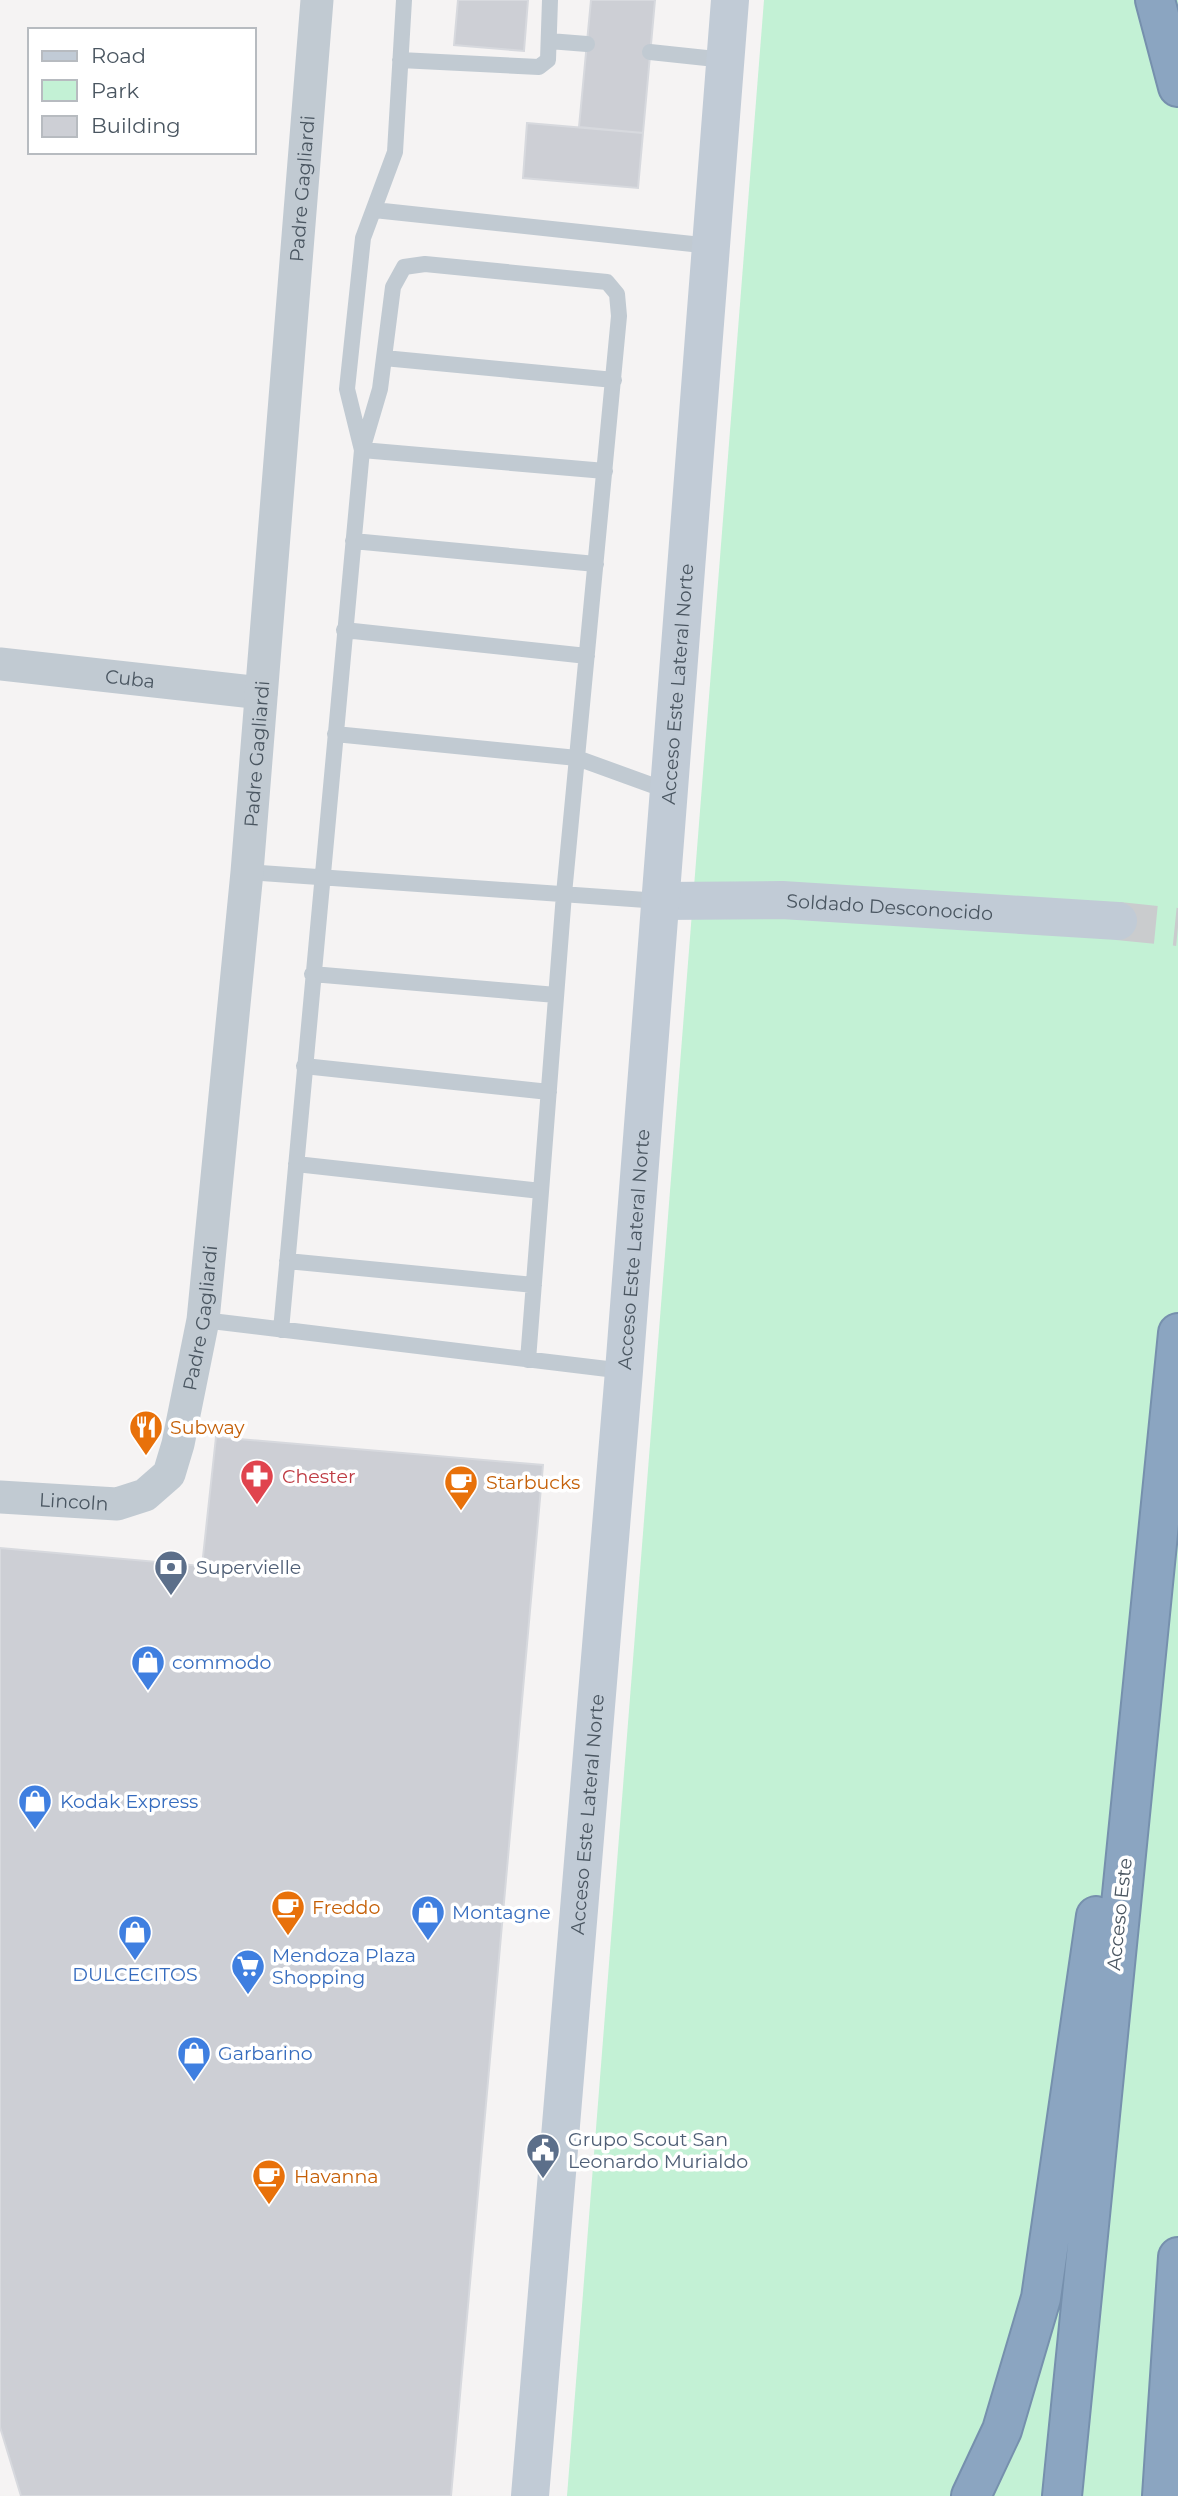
<svg xmlns="http://www.w3.org/2000/svg" width="1178" height="2496" viewBox="0 0 1178 2496" font-family="Montserrat,sans-serif">
  <style>
    .green { fill: #c3f1d5 }
    .building { fill: #cdcfd5; stroke: #d7d9de; stroke-width: 2 }
    .lines { fill: none; stroke-linecap: round; stroke-linejoin: round }
    .secondary-tunnel { stroke: #caccce; stroke-width: 38; stroke-dasharray: 38 19; stroke-linecap: butt }
    .highway-casing { stroke: #7690ad; stroke-width: 42 }
    .lane { stroke: #c1cad2; stroke-width: 16 }
    .street { stroke: #c1cad2; stroke-width: 33 }
    .secondary { stroke: #c1cbd6; stroke-width: 38 }
    .highway { stroke: #8ba5c1; stroke-width: 38 }
    .labels { text-anchor: middle; stroke-width: 7; stroke-linejoin: round; paint-order: stroke }
    .street-label { font-size: 19px; fill: #4a5661; stroke: #fff }
    .food-label { font-size: 19px; fill: #c56008; stroke: #fff; text-anchor: start }
    .health-label { font-size: 19px; fill: #be3a42; stroke: #fff; text-anchor: start }
    .service-label { font-size: 19px; fill: #4e5e75; stroke: #fff; text-anchor: start }
    .shop-label { font-size: 19px; fill: #366cbe; stroke: #fff; text-anchor: start }
  </style>
  <rect width="100%" height="100%" fill="#f5f3f3"/>
  <!-- green -->
  <path class="green" d="M 764,0 L 1178,0 L 1178,2496 L 567,2496 Z"/>
  <!-- building -->
  <path class="building" d="M 458,0 L 528,0 L 524,51 L 454,45 Z
    M 591,0 L 655,0 L 643,133 L 579,127 Z
    M 527,123 L 643,133 L 638,188 L 523,178 Z
    M 216,1437 L 543,1465 L 451,2496 L 21,2496 L 0,2427 L 0,1548 L 202,1566 Z"/>
  <g class="lines">
    <!-- secondary-tunnel -->
    <path class="secondary-tunnel" d="M 1118,921 L 1178,927"/>
    <!-- highway casing -->
    <g class="highway-casing">
      <path id="highway" d="M 1155,0 L 1178,87
        M 971,2496 L 1002,2430 L 1041,2298 L 1096,1916
        M 1062,2496 L 1178,1333
        M 1162,2496 L 1178,2257"/>
    </g>
    <!-- lane -->
    <path class="lane" d="M 404,0 L 395,152 L 363,238 L 347,389 L 362,450 L 605,471
      M 549,41 L 587,44
      M 650,52 L 725,60
      M 400,60 L 539,67 L 548,60 L 550,0
      M 374,210 L 711,246
      M 384,358 L 614,380
      M 353,541 L 596,564
      M 344,630 L 587,656
      M 335,734 L 577,758 L 668,791
      M 247,872 L 660,901
      M 312,974 L 556,995
      M 304,1066 L 549,1092
      M 296,1164 L 541,1191
      M 287,1261 L 534,1285
      M 203,1320 L 624,1371
      M 281,1330 L 362,450 L 380,389 L 393,287 L 404,267 L 425,264 L 607,282 L 617,294 L 619,316 L 564,894 L 528,1360"/>
    <!-- street -->
    <g class="street">
      <path id="s1" d="M 0,664 L 261,693"/>
      <path id="s2" d="M 0,1497 L 117,1504 L 145,1495 L 169,1474 L 178,1444 L 203,1320 L 247,872 L 317,0"/>
    </g>
    <!-- secondary -->
    <g class="secondary">
      <path id="s3" d="M 662,901 L 782,900 L 1118,921"/>
      <path id="s4" d="M 530,2496 L 624,1371 L 730,0"/>
    </g>
    <!-- highway -->
    <use href="#highway" class="highway"/>
  </g>
  <!-- icons -->
  <defs>
    <g id="restaurant-pin" transform="scale(1.75)"><path d="M0 17L-7.5 6A9.5 9.5 0 1 1 7.5 6Z" fill="#e8710a" stroke="#fff"/><path d="M-5-6h1v4h1v-4h1v4h1v-4h1v5L-1.5 .5V6h-2V.5L-5-1ZM5-6V6H3V1.5H1.5Q1.5-4 5-6Z" fill="#fff"/></g>
    <g id="pharmacy-pin" transform="scale(1.75)"><path d="M0 17L-7.5 6A9.5 9.5 0 1 1 7.5 6Z" fill="#e0444e" stroke="#fff"/><path d="M-2-6h4v4h4v4h-4v4h-4v-4h-4v-4h4Z" fill="#fff"/></g>
    <g id="cafe-pin" transform="scale(1.75)"><path d="M0 17L-7.5 6A9.5 9.5 0 1 1 7.5 6Z" fill="#e8710a" stroke="#fff"/><path d="M-5.5-4.5H6V0H3Q3 3.5 0 3.5H-2.5Q-5.5 3.5-5.5 0ZM3-3.2v2h1.7v-2ZM-6 4.5H4V6H-6Z" fill="#fff"/></g>
    <g id="bank-pin" transform="scale(1.75)"><path d="M0 17L-7.5 6A9.5 9.5 0 1 1 7.5 6Z" fill="#5c6f8a" stroke="#fff"/><path d="M-6-4H6V4H-6ZM0-2.3a2.3 2.3 0 1 0 0 4.6a2.3 2.3 0 1 0 0-4.6Z" fill="#fff"/></g>
    <g id="shop-pin" transform="scale(1.75)"><path d="M0 17L-7.5 6A9.5 9.5 0 1 1 7.5 6Z" fill="#3f7fe0" stroke="#fff"/><path d="M-5-2.5h2.3a2.7 3.5 0 0 1 5.4 0H5L5.5 6h-11ZM-1.5-2.5h3a1.5 2.3 0 0 0-3 0Z" fill="#fff"/></g>
    <g id="supermarket-pin" transform="scale(1.75)"><path d="M0 17L-7.5 6A9.5 9.5 0 1 1 7.5 6Z" fill="#3f7fe0" stroke="#fff"/><path d="M-6-5.5h2.5l.6 2H6L4.5 2H-2.5L-4.4-4H-6ZM-1.5 3.2a1.3 1.3 0 1 0 .1 0ZM3 3.2a1.3 1.3 0 1 0 .1 0Z" fill="#fff"/></g>
    <g id="civic-pin" transform="scale(1.75)"><path d="M0 17L-7.5 6A9.5 9.5 0 1 1 7.5 6Z" fill="#5c6f8a" stroke="#fff"/><path d="M-.6-6.5H3V-4.5H.6V-3L4-1V1h2V6H-6V1h2V-1L-.6-3ZM-1.2 2.5V6h2.4V2.5Z" fill="#fff"/></g>
  </defs>
  <g fill-rule="evenodd">
    <use href="#restaurant-pin" x="146" y="1427"/>
    <use href="#pharmacy-pin" x="257" y="1476"/>
    <use href="#cafe-pin" x="461" y="1482"/>
    <use href="#bank-pin" x="171" y="1567"/>
    <use href="#shop-pin" x="148" y="1662"/>
    <use href="#shop-pin" x="35" y="1801"/>
    <use href="#cafe-pin" x="288" y="1907"/>
    <use href="#shop-pin" x="428" y="1912"/>
    <use href="#shop-pin" x="135" y="1932"/>
    <use href="#supermarket-pin" x="248" y="1966"/>
    <use href="#shop-pin" x="194" y="2053"/>
    <use href="#civic-pin" x="543" y="2150"/>
    <use href="#cafe-pin" x="269" y="2176"/>
  </g>
  <g class="labels">
    <!-- street labels -->
    <g class="street-label">
      <text dy="7" stroke="none"><textPath href="#s2" startOffset="1472">Padre Gagliardi</textPath></text>
      <text dy="7" stroke="none"><textPath href="#s1" startOffset="131">Cuba</textPath></text>
      <text dy="7" stroke="none"><textPath href="#s4" startOffset="1818">Acceso Este Lateral Norte</textPath></text>
      <text dy="7" stroke="none"><textPath href="#s2" startOffset="905">Padre Gagliardi</textPath></text>
      <text dy="7" stroke="none"><textPath href="#s3" startOffset="228">Soldado Desconocido</textPath></text>
      <text dy="7" stroke="none"><textPath href="#s4" startOffset="1251">Acceso Este Lateral Norte</textPath></text>
      <text dy="7" stroke="none"><textPath href="#s2" startOffset="338">Padre Gagliardi</textPath></text>
      <text dy="7" stroke="none"><textPath href="#s2" startOffset="74">Lincoln</textPath></text>
      <text dy="7" stroke="none"><textPath href="#s4" startOffset="684">Acceso Este Lateral Norte</textPath></text>
      <text transform="translate(1119 1914) rotate(-84)" y="7">Acceso Este</text>
    </g>
    <!-- food labels -->
    <g class="food-label">
      <text x="170" y="1434">Subway</text>
      <text x="486" y="1489">Starbucks</text>
      <text x="312" y="1914">Freddo</text>
      <text x="294" y="2183">Havanna</text>
    </g>
    <!-- health labels -->
    <g class="health-label">
      <text x="282" y="1483">Chester</text>
    </g>
    <!-- service labels -->
    <g class="service-label">
      <text x="196" y="1574">Supervielle</text>
      <text x="568" y="2146">Grupo Scout San<tspan x="568" dy="22">Leonardo Murialdo</tspan></text>
    </g>
    <!-- shop labels -->
    <g class="shop-label">
      <text x="172" y="1669">commodo</text>
      <text x="60" y="1808">Kodak Express</text>
      <text x="452" y="1919">Montagne</text>
      <text x="272" y="1962">Mendoza Plaza<tspan x="272" dy="22">Shopping</tspan></text>
      <text x="135" y="1981" text-anchor="middle">DULCECITOS</text>
      <text x="218" y="2060">Garbarino</text>
    </g>
  </g>
  <!-- legend -->
  <rect x="28" y="28" width="228" height="126" fill="#ffffff" stroke="#b7bbc0" stroke-width="2"/>
  <rect x="42" y="51" width="35" height="10" fill="#c1cbd6" stroke="#b7bbc0" stroke-width="2"/>
  <text x="91" y="63" font-size="21" fill="#4a5661">Road</text>
  <rect x="42" y="80" width="35" height="21" fill="#c3f1d5" stroke="#b7bbc0" stroke-width="2"/>
  <text x="91" y="98" font-size="21" fill="#4a5661">Park</text>
  <rect x="42" y="116" width="35" height="21" fill="#cdcfd5" stroke="#b7bbc0" stroke-width="2"/>
  <text x="91" y="133" font-size="21" fill="#4a5661">Building</text>
</svg>
